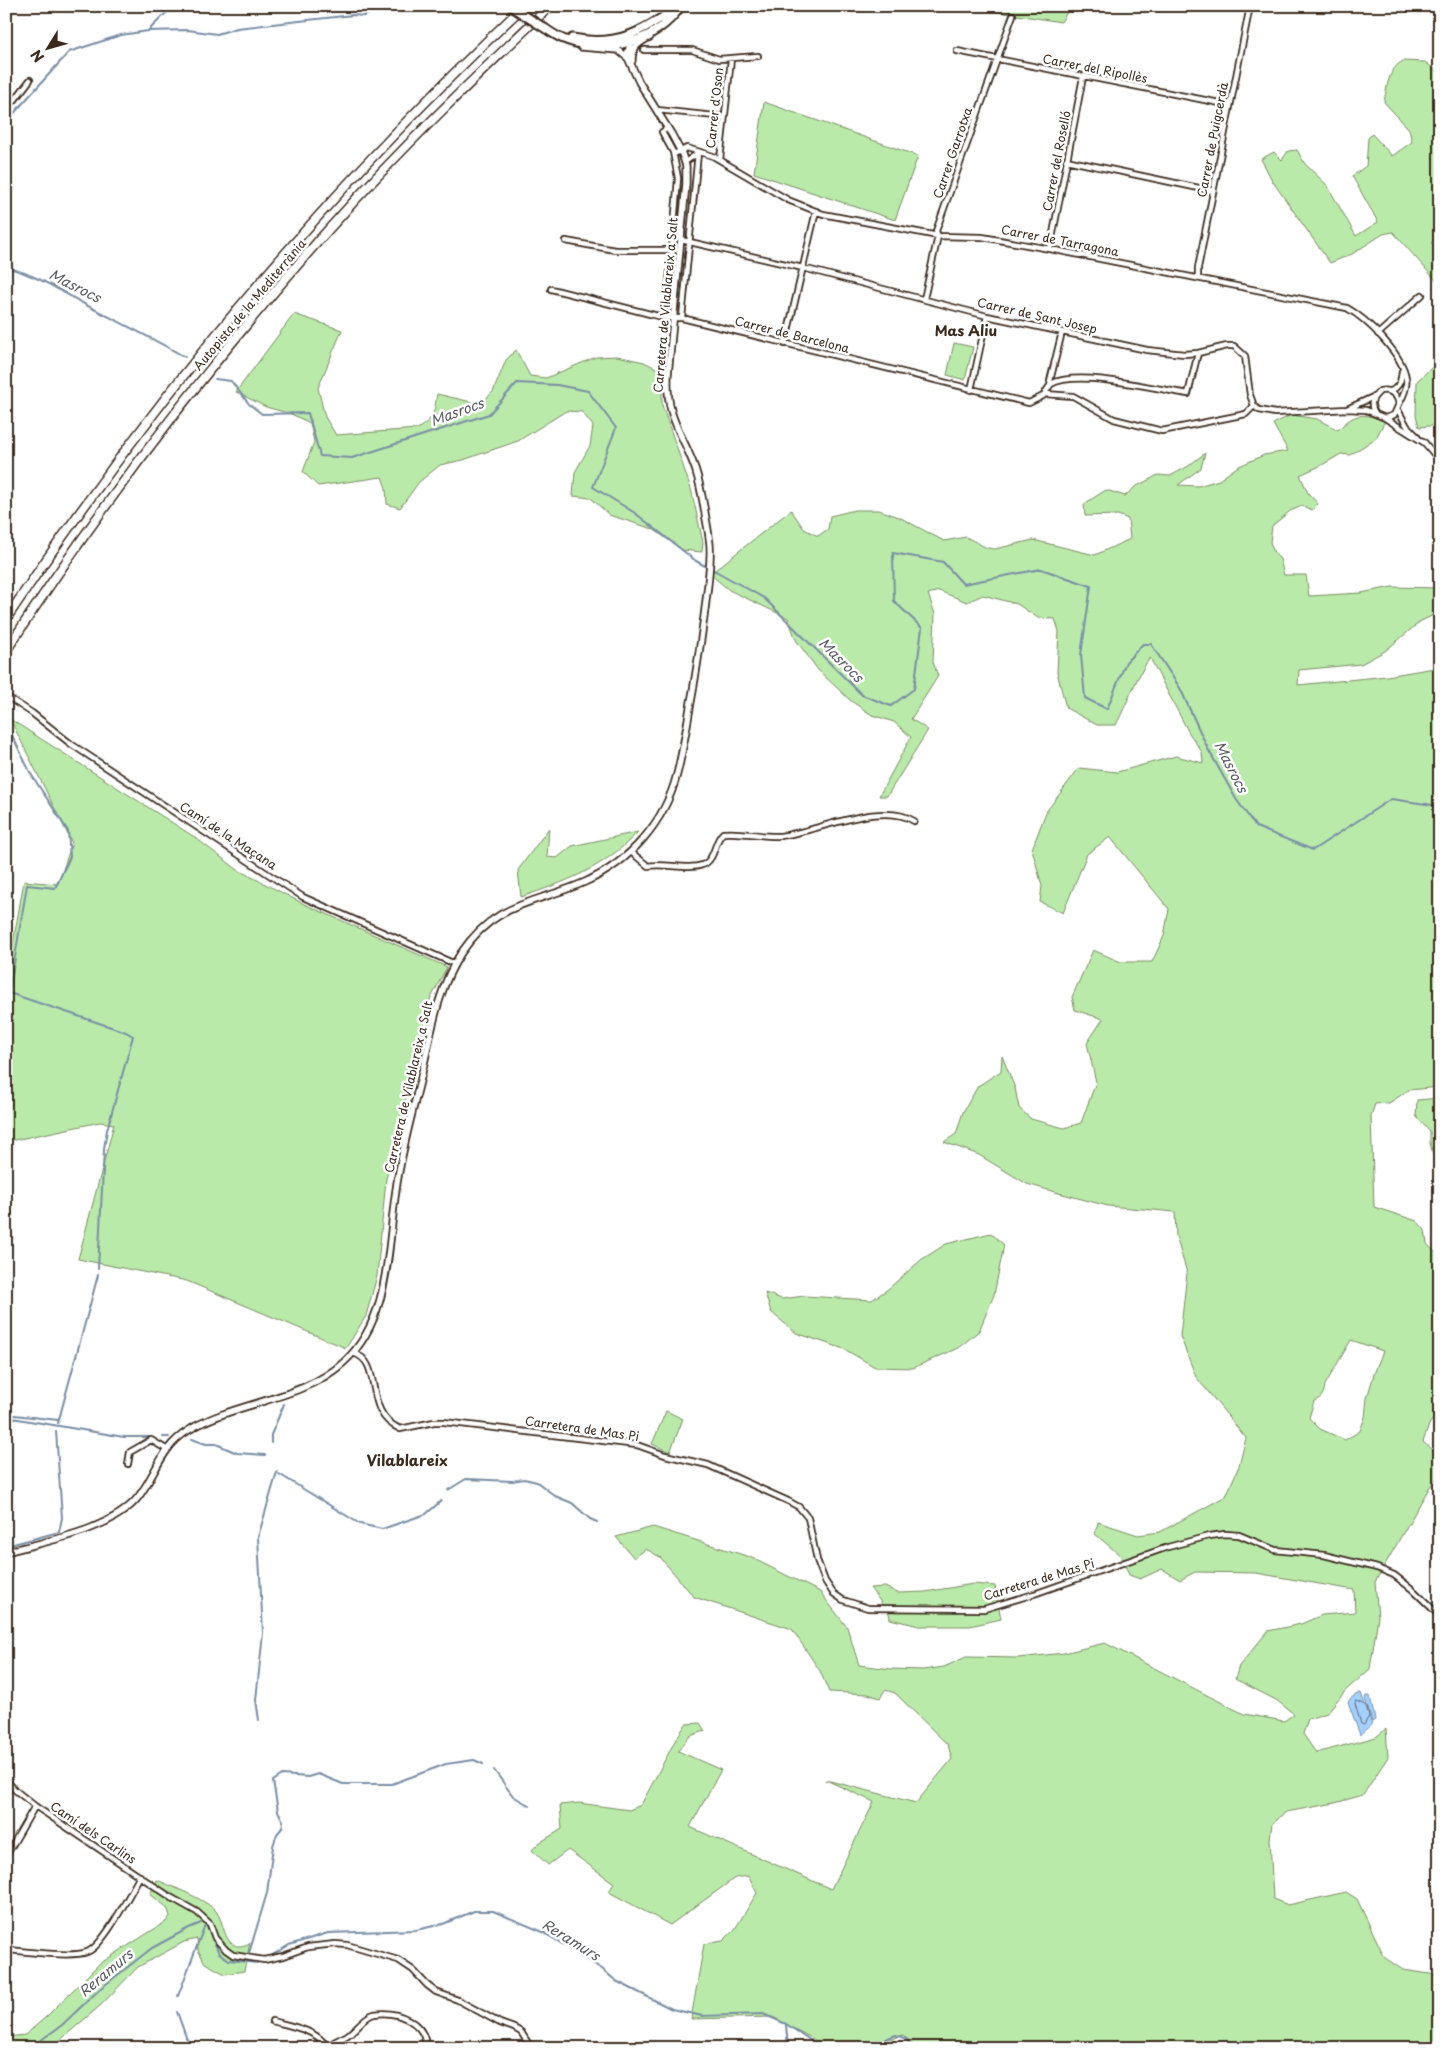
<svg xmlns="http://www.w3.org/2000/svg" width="1446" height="2054" viewBox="0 0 1446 2054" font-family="'Playpen Sans',sans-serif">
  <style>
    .green { fill: #baeaaa; stroke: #7a8a64; fill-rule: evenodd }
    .water { fill: #a3d0fe; stroke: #798ea4 }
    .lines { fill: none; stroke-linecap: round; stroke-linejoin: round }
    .shore { stroke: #656c78; stroke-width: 1 }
    .stream { stroke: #798ea4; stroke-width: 2 }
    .minor-casing { stroke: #3b2a1e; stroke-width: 8 }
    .tertiary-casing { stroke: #3b2a1e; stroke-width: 9 }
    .primary-casing { stroke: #3b2a1e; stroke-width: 11 }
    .motorway-casing { stroke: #3b2a1e; stroke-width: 11 }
    .minor { stroke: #fff; stroke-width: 4.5 }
    .tertiary { stroke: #fff; stroke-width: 5.5 }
    .primary { stroke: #fff; stroke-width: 7 }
    .motorway { stroke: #fff; stroke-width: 8 }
    .primary-bridge-casing { stroke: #3b2a1e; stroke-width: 11; stroke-linecap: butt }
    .primary-bridge { stroke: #fff; stroke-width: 7 }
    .labels { text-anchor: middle; stroke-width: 5; stroke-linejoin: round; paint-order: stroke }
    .street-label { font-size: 12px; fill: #3b2a1e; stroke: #fff }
    .water-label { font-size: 14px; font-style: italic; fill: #5a5c61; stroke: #fff }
    .neighbourhood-label { font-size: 14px; font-weight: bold; fill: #3b2a1e; stroke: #fff }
    .quarter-label { font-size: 15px; font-weight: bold; fill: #3b2a1e; stroke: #fff }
  </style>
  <rect width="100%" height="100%" fill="#fff"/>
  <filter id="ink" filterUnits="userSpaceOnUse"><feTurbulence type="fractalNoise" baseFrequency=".02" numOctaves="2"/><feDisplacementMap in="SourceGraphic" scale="10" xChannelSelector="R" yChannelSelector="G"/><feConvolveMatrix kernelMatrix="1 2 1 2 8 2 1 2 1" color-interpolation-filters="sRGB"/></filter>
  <g filter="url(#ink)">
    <!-- green -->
    <path class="green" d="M 974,6 L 1071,6 L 1061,22 L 973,8 Z
      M 1403,61 L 1425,62 L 1440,73 L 1440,126 L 1436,130 L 1440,147 L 1440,232 L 1431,243 L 1440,251 L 1440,285 L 1393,232 L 1383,234 L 1352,254 L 1330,263 L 1273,182 L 1261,159 L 1274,152 L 1282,160 L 1288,151 L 1297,150 L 1305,164 L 1327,185 L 1356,236 L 1378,222 L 1352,176 L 1366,166 L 1368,138 L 1372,134 L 1392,156 L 1412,142 L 1409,129 L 1384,102 C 1387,87 1388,69 1403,61 Z
      M 764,102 L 918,156 L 895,220 L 754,173 Z
      M 294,314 L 342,330 L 318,388 L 325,417 L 336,435 L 417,429 C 434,419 434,413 437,394 L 480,404 L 493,392 L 506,360 L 516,350 L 530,376 L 546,378 L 596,357 L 617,356 L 644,362 L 662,371 L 662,405 L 691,489 L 703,542 L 702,552 L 682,550 L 653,529 L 609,515 L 591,498 L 573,496 L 575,472 L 590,446 L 593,426 L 582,412 L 566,411 L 518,441 L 463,460 L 440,465 L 419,482 L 400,508 L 387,504 L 386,488 L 382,477 L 318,486 L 303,472 L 314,442 L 310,423 L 291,414 L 266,407 L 236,392 Z
      M 954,343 L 973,347 L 965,380 L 947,375 Z
      M 1440,360 L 1440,425 L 1419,427 L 1416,415 L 1417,381 Z
      M 1291,415 L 1317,419 L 1338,430 C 1355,412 1363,413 1385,421 L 1376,438 L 1350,455 L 1341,454 L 1322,465 L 1300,475 L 1308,493 L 1318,504 L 1312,510 L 1302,506 L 1290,511 L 1272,526 L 1270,542 L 1274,553 L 1280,559 L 1284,575 L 1306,575 L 1309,596 L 1361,593 L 1392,587 L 1440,588 L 1440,612 L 1421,621 L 1385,651 L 1361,664 L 1299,670 L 1298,685 L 1387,676 L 1440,667 L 1440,1087 L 1409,1090 L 1389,1103 L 1375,1104 L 1371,1116 L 1374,1207 L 1417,1221 L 1425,1230 L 1427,1244 L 1440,1257 L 1440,1408 L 1429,1425 L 1423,1442 L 1440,1457 L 1440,1474 L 1429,1488 L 1375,1582 L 1378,1617 L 1370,1669 L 1345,1691 L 1327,1713 L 1308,1719 L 1303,1734 L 1316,1753 L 1376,1737 L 1386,1729 L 1388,1757 L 1363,1795 L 1335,1803 L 1286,1812 L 1272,1823 L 1270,1839 L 1273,1899 L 1288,1905 L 1346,1892 L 1357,1899 L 1385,1958 L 1403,1970 L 1437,1975 L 1440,1973 L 1440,2048 L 917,2048 L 903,2035 L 869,2048 L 834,2048 L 815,2040 L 773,2017 L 691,2019 L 704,1944 L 723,1941 L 735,1929 L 757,1893 L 748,1876 L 735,1878 L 670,1925 L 609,1892 L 614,1883 L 568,1850 L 548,1865 L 532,1850 L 539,1843 L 562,1829 L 560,1805 L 579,1803 L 629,1810 L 641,1805 L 676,1739 L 686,1724 L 700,1723 L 705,1731 L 690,1736 L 678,1751 L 721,1770 L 690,1827 L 831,1889 L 874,1802 L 826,1780 L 916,1803 L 952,1759 L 948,1745 L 895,1693 L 885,1690 L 880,1698 L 868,1694 L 829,1692 L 820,1671 L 792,1629 L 694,1597 L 660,1557 L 646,1549 L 634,1558 L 616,1537 L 653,1527 L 750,1557 L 820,1592 L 847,1627 L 859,1665 L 891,1669 L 923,1670 L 944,1667 L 966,1657 L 1018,1658 L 1064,1653 L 1105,1643 L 1244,1714 L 1284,1721 L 1294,1714 L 1276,1700 L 1235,1679 L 1239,1666 L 1268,1631 L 1301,1624 L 1322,1615 L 1355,1612 L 1354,1590 L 1256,1573 L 1195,1572 L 1180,1580 L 1162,1569 L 1140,1579 L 1129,1575 L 1121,1556 L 1095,1534 L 1098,1522 L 1138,1535 L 1160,1532 L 1226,1496 L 1239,1466 L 1246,1438 L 1196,1377 L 1180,1336 L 1187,1273 L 1176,1236 L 1175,1212 L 1108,1206 L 1055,1192 L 1027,1184 L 979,1155 L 944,1142 L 956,1134 L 963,1112 L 978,1086 L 1001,1071 L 1002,1056 L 1015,1088 L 1019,1108 L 1031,1119 L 1064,1128 L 1081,1123 L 1096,1082 L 1087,1043 L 1103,1019 L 1075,1010 L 1072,997 L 1093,950 L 1121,962 L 1152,962 L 1164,936 L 1169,909 L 1110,837 L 1087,854 L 1063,913 L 1040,902 L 1042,886 L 1032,849 L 1046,812 L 1079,768 L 1117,772 L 1176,756 L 1203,763 L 1202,752 L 1189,733 L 1150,658 C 1136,677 1127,704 1116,725 L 1097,725 L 1066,708 L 1057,672 L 1059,631 L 1055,619 L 1038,618 L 1017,604 L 983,595 L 967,602 L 939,591 L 928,594 L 935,614 L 933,662 L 938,676 L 911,719 L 928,730 L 887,796 L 879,796 L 911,737 L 894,722 L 872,715 L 851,701 L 818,670 L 796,640 L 788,618 L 729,590 L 710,574 L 791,510 L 804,529 L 818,536 L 828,529 L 830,516 L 855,510 L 879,510 L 899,517 L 944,541 L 966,537 L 987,548 L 995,549 L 1033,540 L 1095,555 L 1130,539 L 1128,519 L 1118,515 L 1085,516 L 1084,504 L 1106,490 L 1125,496 L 1135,487 L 1158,475 L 1170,476 L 1187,467 L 1205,453 L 1201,468 L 1178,485 L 1198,486 L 1219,480 L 1237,467 L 1264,455 L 1288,451 L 1273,424 ZM 1351,1340 L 1383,1351 L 1374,1374 L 1367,1398 L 1365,1417 L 1360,1431 L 1345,1440 L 1320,1429 L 1309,1418 L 1314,1401 C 1322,1398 1324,1394 1325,1385 Z
      M 10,719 L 193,836 L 238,870 L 304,904 L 447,967 L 430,1000 L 386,1179 L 377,1276 L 366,1316 L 346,1348 L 187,1281 L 78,1259 L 114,1124 L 100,1122 L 15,1140 L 6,1137 L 6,983 L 24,881 L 58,884 L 72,843 Z
      M 549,828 L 547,857 L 557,858 L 572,846 L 638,832 C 604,868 566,882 521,897 L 518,870 Z
      M 1440,1098 L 1440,1158 L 1434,1158 L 1430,1143 L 1430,1132 L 1416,1116 L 1417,1100 Z
      M 991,1233 L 1004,1245 L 994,1295 L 979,1331 L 958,1348 L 913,1368 L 875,1367 L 844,1349 L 796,1333 L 771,1312 L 765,1293 L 782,1299 L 804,1296 L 872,1300 L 888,1289 L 921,1260 L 946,1244 Z
      M 666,1411 L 683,1419 L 670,1452 L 652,1444 Z
      M 973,1584 L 995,1586 L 1001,1619 L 970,1626 L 919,1626 L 890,1619 L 889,1613 L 870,1588 L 885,1587 L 898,1593 L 925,1592 Z
      M 157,1880 C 171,1886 207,1900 216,1911 C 223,1920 223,1935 231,1943 C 237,1948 243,1946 250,1943 L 244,1971 L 225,1974 L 205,1963 L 198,1950 L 197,1939 L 184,1942 L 138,1967 L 101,2005 L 51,2048 L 6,2048 L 6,2037 L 25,2035 L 46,2017 L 99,1964 L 167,1921 L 170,1916 L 168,1910 L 164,1905 L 150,1894 Z"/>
    <!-- water -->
    <path class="water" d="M 1359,1693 L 1361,1693 L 1372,1725 L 1360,1735 L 1348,1702 L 1351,1698 Z
      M 1366,1696 L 1370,1696 L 1375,1720 L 1372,1722 L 1365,1699 Z"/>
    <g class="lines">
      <!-- shore -->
      <path class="shore" d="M 1356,1701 L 1367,1706 L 1369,1716 L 1364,1725 L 1361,1724 L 1355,1704 Z"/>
      <!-- stream -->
      <path class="stream" d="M 148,31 L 173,6
        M 6,122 L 69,52 L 121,35 L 148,31 L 188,30 L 217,34 L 237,28 L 353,15 L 363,16 L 390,6
        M 6,267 C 39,276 57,289 86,305 C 119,322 152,338 185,357
        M 215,379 L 231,381 L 249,404 L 262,414 L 308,413 L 320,456 L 352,458 L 489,414 L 517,383 L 557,385 L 588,391 L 616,428 L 593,487 L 635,513 L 696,561 L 707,567
        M 712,569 L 764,598 L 862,695 L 891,706 L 914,689 L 922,628 L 894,601 L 893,553 L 943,562 L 963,584 L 1041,569 L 1091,586 L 1081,655 L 1085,698 L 1107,709 L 1126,662 L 1143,644 L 1151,644 L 1180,688 L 1208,749 L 1236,799 L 1256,827 L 1313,850 L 1391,799 L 1440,806
        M 6,723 L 31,774 L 68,831 L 70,857 L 55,888 L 27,885 L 9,993 L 126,1032 L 133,1036 L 107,1130 L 104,1149 L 98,1269
        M 6,1414 L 58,1420
        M 6,1417 L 124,1437 L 151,1437
        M 58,1423 L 98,1275
        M 163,1437 L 169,1437
        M 192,1439 L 206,1444 L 216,1444 L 237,1453 L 265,1455
        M 271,1443 L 271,1435 L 284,1404
        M 279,1474 L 360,1524 L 382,1529 L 426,1514 L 441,1501
        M 448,1490 L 466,1479 L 512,1481 L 524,1479 L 537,1482 L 555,1496 L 572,1503 L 590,1519 L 597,1522
        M 6,1546 L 59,1532 L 62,1518 L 56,1431
        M 259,1720 L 256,1700 L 263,1633 L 258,1537 L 277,1472
        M 494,1770 L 513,1796 L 530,1806
        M 207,1926 L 219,1953 L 229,1960 L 257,1963
        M 271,1956 L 289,1945 L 328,1933 L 416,1930 L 443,1924 L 474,1911 L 493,1911 L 543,1932 L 602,1969 L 616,1981 L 672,2009 L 702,2016 L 763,2014 L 786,2024 L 822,2048
        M 244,1962 L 250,1950 L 267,1893 L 273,1846 L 277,1834 L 282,1828 L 283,1821 L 278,1811 L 273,1781 L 282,1775 L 308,1777 L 318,1774 L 343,1784 L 392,1784 L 446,1764 L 474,1760 L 483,1764
        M 178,1996 L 206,1922
        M 177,2012 L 190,2048
        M 786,2025 L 788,2048
        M 30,2048 L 62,2025 L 101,1988 L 152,1948 L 189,1928 L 201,1923
        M 874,2048 L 888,2038 L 896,2035 L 906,2039 L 914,2048"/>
      <!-- minor casing -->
      <g class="minor-casing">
        <path id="minor" d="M 644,50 L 692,50 L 719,59 L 758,56
          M 957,51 L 1230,105
          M 8,103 L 14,101 L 30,80
          M 657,110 L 725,117
          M 674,154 L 687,148 L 713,156 L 788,200 L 823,214 L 938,236 L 982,237 L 1050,249 L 1347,308 C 1367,319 1403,355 1406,378 C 1408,387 1403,397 1399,404
          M 720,160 L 731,59
          M 1066,160 L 1213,191
          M 685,162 L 698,153
          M 681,240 L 803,268 L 987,316 L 1147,350 L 1184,354 L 1198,353 L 1227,346 L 1234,346 L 1245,356 L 1250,395 L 1254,406 L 1259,410 L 1275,413 L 1347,409 L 1366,410 L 1385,418 L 1425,443
          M 566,241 L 615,250 L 680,250
          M 1050,249 L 1083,77
          M 1198,278 L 1198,268 L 1250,6
          M 551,289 L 666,318 L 682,318 L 1029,403 L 1043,396 L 1051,384 L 1050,381 L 1062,332
          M 924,299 L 938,236 L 936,231 L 1013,15
          M 666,318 L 678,178 L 673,152 L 662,132 L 668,128
          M 682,318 L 698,153
          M 1378,334 L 1422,295
          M 785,344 L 816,211
          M 1051,384 C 1077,369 1157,389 1188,394 L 1198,353
          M 971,390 L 987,316
          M 1391,391 C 1400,386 1401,381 1402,371
          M 1045,394 L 1073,396 L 1114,419 L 1162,431 L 1246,414 L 1254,406
          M 1347,409 L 1373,397
          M 1398,410 L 1407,426 L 1417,436
          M 1375,413 C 1369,404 1372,398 1380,391 C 1391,389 1397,394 1399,404 L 1394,415 L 1385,418
          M 1423,441 L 1440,461
          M 6,696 L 32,713 L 71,744 L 303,897 L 455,964
          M 631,852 L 648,866 C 663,862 694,872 706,863 C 716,856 714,841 723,833 C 742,831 761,837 780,836 C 817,832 882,800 914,821
          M 353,1353 C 385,1362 361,1412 400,1429 L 434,1422 L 444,1422 L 637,1445 L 665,1455 L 708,1465 L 788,1501 L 799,1507 L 808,1518 L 817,1560 L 825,1581 L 833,1593 L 843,1600 L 868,1608 L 984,1609 L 1034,1594 L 1168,1547 L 1209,1536 L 1225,1534 L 1239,1535 L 1275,1550 L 1324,1555 L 1377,1568 L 1394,1575 L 1412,1589 L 1440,1616
          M 128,1464 L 130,1452 L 151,1440 L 166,1449
          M 6,1780 L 15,1790 L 35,1806 L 172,1898 L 197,1912 L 210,1924 L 215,1938 L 226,1950 L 233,1955 L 264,1960 L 283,1956 L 308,1947 L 335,1944 L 347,1945 L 398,1960 L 413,1970 L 427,1985 L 436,1992 L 458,2000 L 500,2023 L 514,2028 L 521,2032 L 528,2043 L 526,2048
          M 6,1856 L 35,1806
          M 6,1950 C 26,1951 70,1958 87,1952 C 104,1946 130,1893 140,1876
          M 272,2021 C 290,2026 318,2030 327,2047
          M 326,2048 C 333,2041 339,2040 346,2036 C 356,2030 363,2017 374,2014 C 397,2010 426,2022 426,2048"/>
      </g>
      <!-- tertiary casing -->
      <g class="tertiary-casing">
        <path id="tertiary" d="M 581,47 L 618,50 L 628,58
          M 632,61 C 632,47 638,43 650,37
          M 6,1552 C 46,1541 114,1530 139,1496 C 157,1472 161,1447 189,1430 C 236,1401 302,1401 344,1362 C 391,1319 387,1248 396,1190 C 401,1152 412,1114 421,1077 C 431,1035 437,989 461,953 C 496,901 535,904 585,882 C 630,862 665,822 677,774 C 684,747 688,718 693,691 C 699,655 704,620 708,584 C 709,571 711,558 710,545 C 709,533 706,520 704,507 C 701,492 699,477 693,463 C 679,427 666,417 668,375 L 686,184 L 686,166 L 682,154 L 672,135 L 639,82 L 628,58 L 628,51 L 633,39"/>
      </g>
      <!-- primary casing -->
      <g class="primary-casing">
        <path id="primary" d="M 546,29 C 552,33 559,38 566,40 C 606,55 657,42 681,6
          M 572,38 C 616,47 643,32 677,7"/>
      </g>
      <!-- motorway casing -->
      <g class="motorway-casing">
        <path id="motorway" d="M 6,619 C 155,395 328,190 524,6
          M 6,651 C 110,491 228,339 357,198 C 419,131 484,69 550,6"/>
      </g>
      <!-- minor -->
      <use href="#minor" class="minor"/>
      <!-- tertiary -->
      <use href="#tertiary" class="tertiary"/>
      <!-- primary -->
      <use href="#primary" class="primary"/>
      <!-- motorway -->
      <use href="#motorway" class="motorway"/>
      <!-- primary-bridge casing -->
      <g class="primary-bridge-casing">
        <path id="primary-bridge" d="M 510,6 L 546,29"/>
      </g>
      <!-- primary-bridge -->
      <use href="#primary-bridge" class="primary-bridge"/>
    </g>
  </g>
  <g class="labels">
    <!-- street labels -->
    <g class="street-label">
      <text transform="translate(1095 69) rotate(11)" y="4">Carrer del Ripollès</text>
      <text transform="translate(715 108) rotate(-84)" y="4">Carrer d'Oson</text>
      <text transform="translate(1213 140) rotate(-79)" y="4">Carrer de Puigcerdà</text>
      <text transform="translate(953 153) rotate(-71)" y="4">Carrer Garrotxa</text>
      <text transform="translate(1057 161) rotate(-79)" y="4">Carrer del Roselló</text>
      <text transform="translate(1060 241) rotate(11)" y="4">Carrer de Tarragona</text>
      <text transform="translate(250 305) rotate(-50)" y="4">Autopista de la Mediterrània</text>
      <text transform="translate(666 305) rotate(-85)" y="4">Carretera de Vilablareix a Salt</text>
      <text transform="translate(1037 316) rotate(13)" y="4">Carrer de Sant Josep</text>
      <text transform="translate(792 335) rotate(14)" y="4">Carrer de Barcelona</text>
      <text transform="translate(228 836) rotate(33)" y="4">Camí de la Maçana</text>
      <text transform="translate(409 1087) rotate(-77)" y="4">Carretera de Vilablareix a Salt</text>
      <text transform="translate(582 1429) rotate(8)" y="4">Carretera de Mas Pi</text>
      <text transform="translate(1039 1580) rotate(-17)" y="4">Carretera de Mas Pi</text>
      <text transform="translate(93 1833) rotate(34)" y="4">Camí dels Carlins</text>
    </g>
    <!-- water labels -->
    <g class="water-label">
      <text transform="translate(75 286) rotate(27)" y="5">Masrocs</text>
      <text transform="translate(457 412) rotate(-20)" y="5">Masrocs</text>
      <text transform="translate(841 660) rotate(45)" y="5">Masrocs</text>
      <text transform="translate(1231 767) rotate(63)" y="5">Masrocs</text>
      <text transform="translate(571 1940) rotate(32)" y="5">Reramurs</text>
      <text transform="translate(106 1973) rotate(-40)" y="5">Reramurs</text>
    </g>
    <!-- neighbourhood labels -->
    <g class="neighbourhood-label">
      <text x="966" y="336">Mas Aliu</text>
    </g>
    <!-- quarter labels -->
    <g class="quarter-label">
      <text x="407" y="1466">Vilablareix</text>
    </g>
  </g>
  <!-- margin -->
  <rect width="1446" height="2054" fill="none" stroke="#fff" stroke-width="25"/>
  <rect x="12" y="12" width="1421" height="2029" fill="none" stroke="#3b2a1e" stroke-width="2" filter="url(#ink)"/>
  <!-- north arrow -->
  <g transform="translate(48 48) rotate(233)" stroke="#ffffff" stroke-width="4" paint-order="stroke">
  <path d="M0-4L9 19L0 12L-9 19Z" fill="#3b2a1e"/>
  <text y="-8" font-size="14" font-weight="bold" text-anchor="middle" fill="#3b2a1e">N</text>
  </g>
</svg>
